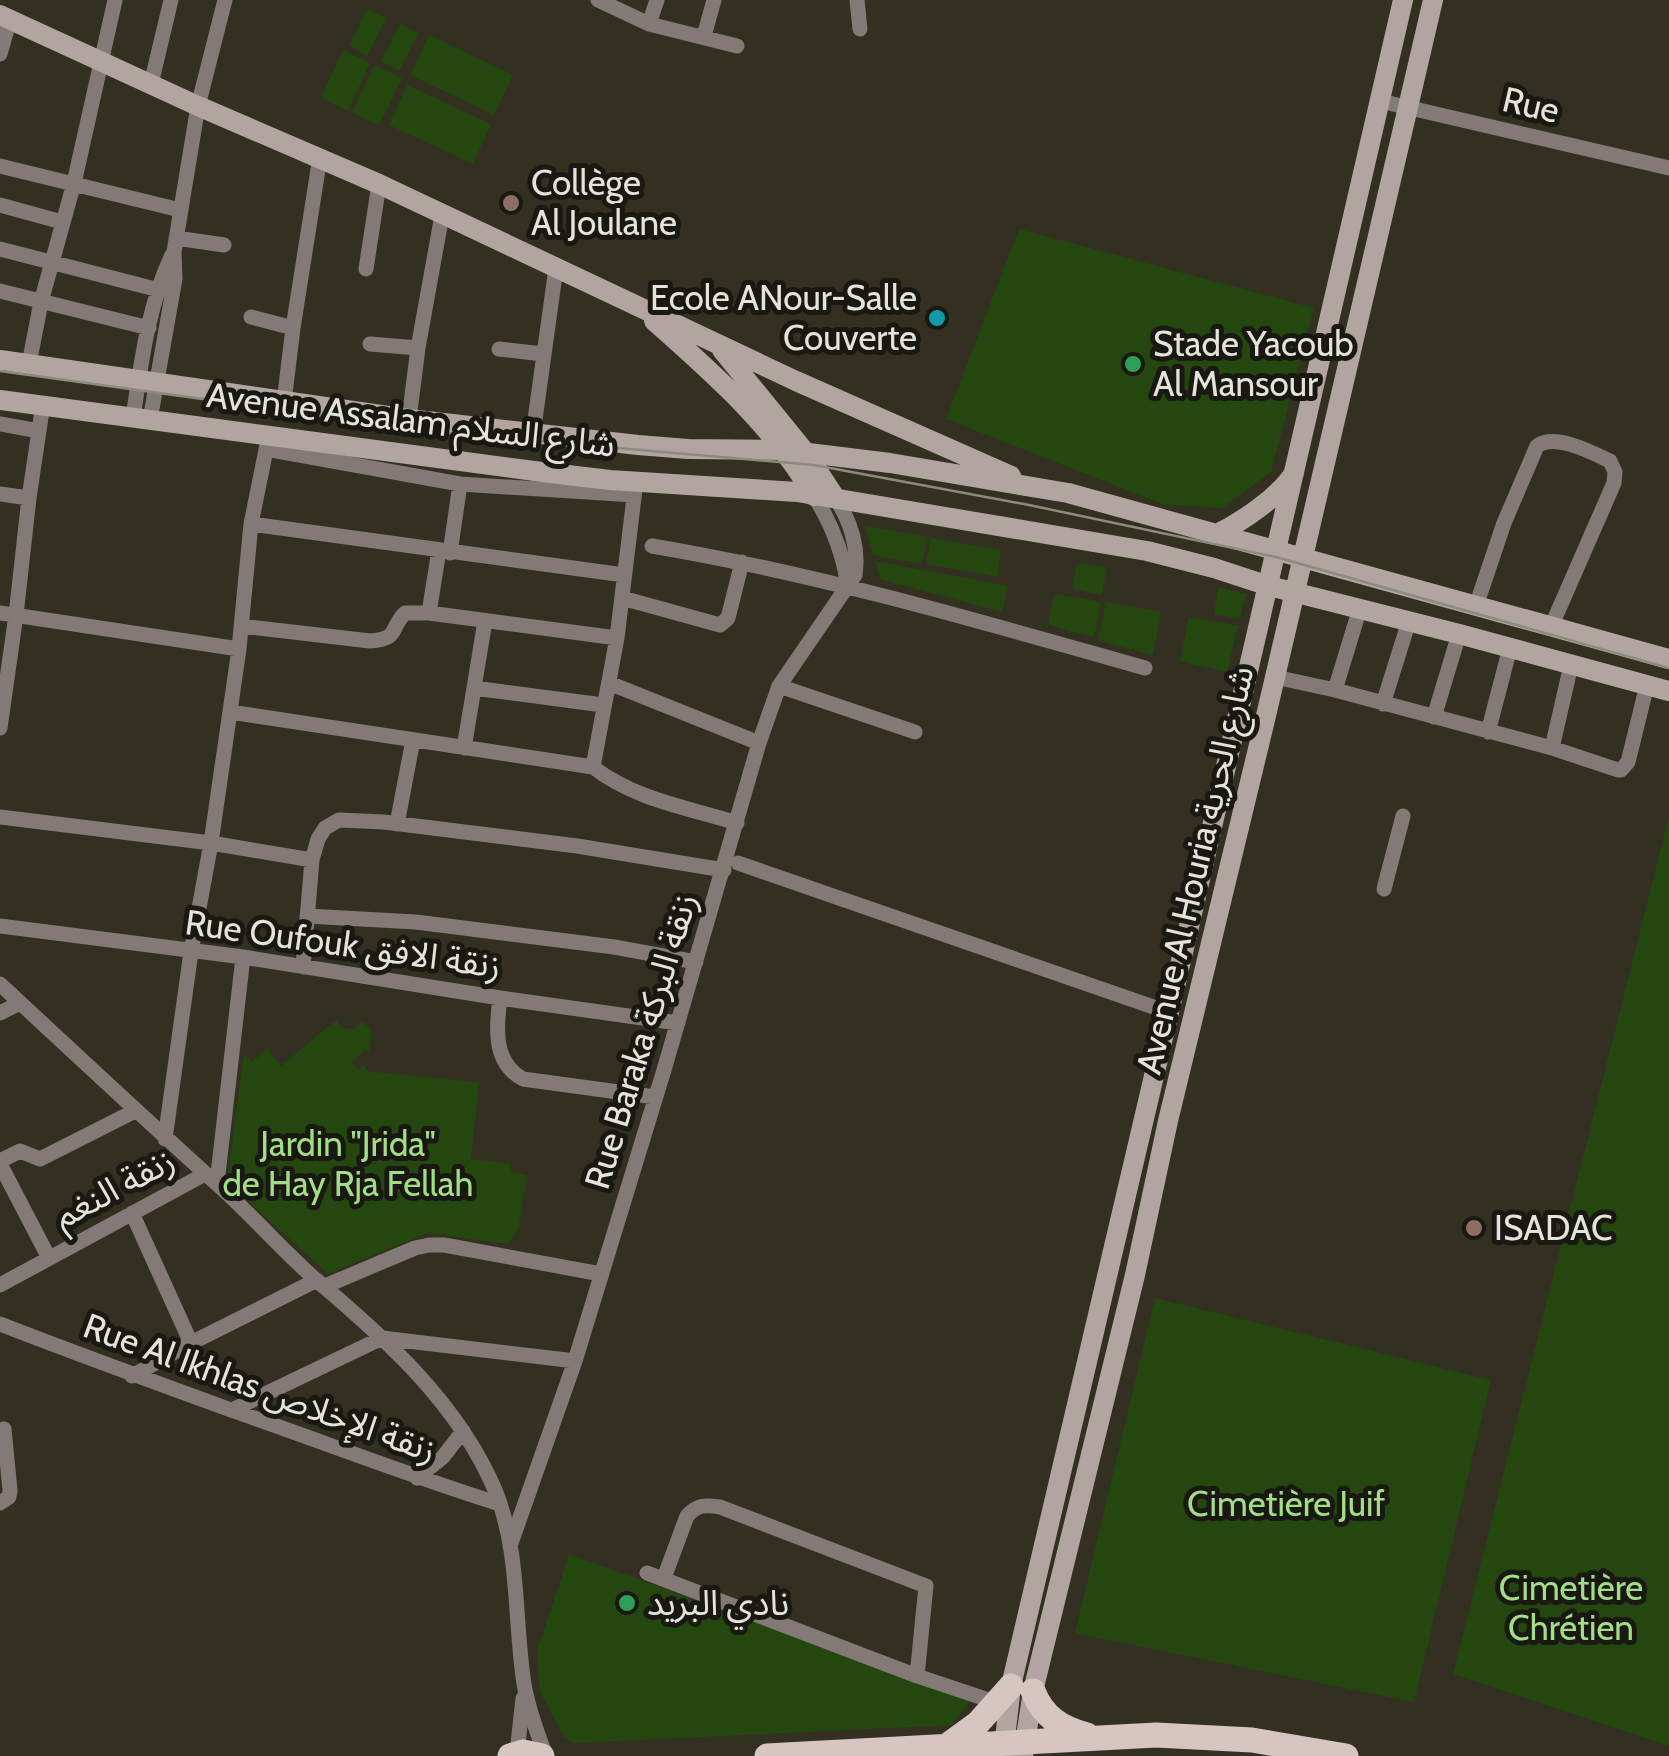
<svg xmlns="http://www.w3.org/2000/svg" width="1669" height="1756" viewBox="0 0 1669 1756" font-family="Cabin,'Noto Sans Arabic',sans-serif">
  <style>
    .green { fill: #24460f }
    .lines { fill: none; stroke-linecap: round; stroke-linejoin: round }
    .street { stroke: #837a78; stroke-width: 15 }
    .secondary { stroke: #b2a5a1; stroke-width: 20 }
    .primary { stroke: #d7c5c1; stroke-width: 25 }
    .tram { stroke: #8d8b80; stroke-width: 2.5 }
    .education-dot { fill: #8d6e63; stroke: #191812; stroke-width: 4 }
    .culture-dot { fill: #0f9aa8; stroke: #191812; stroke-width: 4 }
    .leisure-dot { fill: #2e9e5b; stroke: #191812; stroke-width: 4 }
    .labels { text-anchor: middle; stroke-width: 10; stroke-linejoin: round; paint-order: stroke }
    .street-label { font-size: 35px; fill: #e5e4db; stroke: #191812 }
    .poi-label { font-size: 35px; fill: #e5e4db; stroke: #191812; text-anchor: start }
    .park-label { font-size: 35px; fill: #a3dd86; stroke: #191812 }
  </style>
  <rect width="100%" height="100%" fill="#333022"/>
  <!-- green -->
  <path class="green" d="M 367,9 L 386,18 L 367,56 L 349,46 Z
    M 400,24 L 418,33 L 399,71 L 381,61 Z
    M 429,35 L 513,75 L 494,115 L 410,75 Z
    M 343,50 L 370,63 L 348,111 L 321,98 Z
    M 374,65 L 402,78 L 379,126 L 352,113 Z
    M 407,85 L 491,124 L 473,164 L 389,125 Z
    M 1019,229 L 1314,308 L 1271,472 L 1222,508 L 1163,504 L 946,419 Z
    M 865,526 L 927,537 L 922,564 L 873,555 Z
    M 931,538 L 1001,550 L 997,577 L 926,564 Z
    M 875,561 L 1008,586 L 1002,612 L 880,579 Z
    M 1077,563 L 1107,568 L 1102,595 L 1072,589 Z
    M 1218,587 L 1246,594 L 1240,619 L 1214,614 Z
    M 1054,594 L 1101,602 L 1094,637 L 1048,625 Z
    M 1106,602 L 1161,612 L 1153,655 L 1098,641 Z
    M 1189,617 L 1238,626 L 1227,672 L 1180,661 Z
    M 1669,816 L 1669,1746 L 1453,1674 Z
    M 336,1020 L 342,1028 L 354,1029 L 363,1021 L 372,1032 L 369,1052 L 365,1050 L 352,1062 L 358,1070 L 364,1065 L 367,1071 L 479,1083 L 471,1159 L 511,1164 L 511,1172 L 527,1175 L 518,1229 L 508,1244 L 427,1233 L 328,1274 L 227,1182 L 244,1054 L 252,1062 L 267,1048 L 281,1066 Z
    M 1155,1298 L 1491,1380 L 1414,1702 L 1075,1633 Z
    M 569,1554 L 970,1700 L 953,1725 L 573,1743 L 564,1737 L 540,1692 L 537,1651 Z"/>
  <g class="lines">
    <!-- street -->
    <path class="street" d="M 598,0 L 649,24 L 737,46
      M 857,0 L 860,29
      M 649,24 L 657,0
      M 704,36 L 714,0
      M 0,54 L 10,19
      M 151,84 L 171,0
      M 1380,101 L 1669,168
      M 0,166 L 180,210
      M 0,205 L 62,222
      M 176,238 L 224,245
      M 0,249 L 159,290
      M 366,269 L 379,184
      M 0,291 L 149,328
      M 251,317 L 293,328
      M 370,344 L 418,348
      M 499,349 L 543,354
      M 29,364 L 41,302 L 74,183 L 115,0
      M 284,402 L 293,328 L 320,157
      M 133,418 C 141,364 148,305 172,255
      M 409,419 L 418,348 L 442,215
      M 150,420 L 175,279 L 174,252 L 198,106 L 225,0
      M 0,424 L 39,431
      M 533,434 L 556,268
      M 266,449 L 460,484 L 634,495
      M 0,494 L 29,498
      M 814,496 C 832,524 843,553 848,586
      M 251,524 L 624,575
      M 652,546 C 819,574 982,622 1145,668
      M 450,553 L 460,484
      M 622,598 L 720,625 L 728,618 L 742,562
      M 1476,606 L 1504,523 L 1537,446 C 1555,433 1591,452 1610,461 L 1615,472 L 1614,483 L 1551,627
      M 0,613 L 239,649
      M 429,613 L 439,550
      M 485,621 L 474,688 L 603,705
      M 241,626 L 370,641 C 400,639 389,629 405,613 L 429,613 L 617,638
      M 1275,677 L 1335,690 L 1552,748 L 1618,770 L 1621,770 L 1628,762 L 1647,685
      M 609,683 L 759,743
      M 779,686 L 915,732
      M 1335,690 L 1360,608
      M 1383,704 L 1409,621
      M 230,712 L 593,767 C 633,799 689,808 737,823
      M 1434,717 L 1459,634
      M 0,728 L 16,615 L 29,498 L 43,404
      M 1488,732 L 1510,648
      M 464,748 L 474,688
      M 1552,748 L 1571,665
      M 593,767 L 617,638 L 635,489
      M 0,817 L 211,843 L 312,860
      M 397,824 L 413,740
      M 738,863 L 1168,1012
      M 1384,889 L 1403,816
      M 307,916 L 416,922 L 614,947 L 696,962
      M 0,926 L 243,957 L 500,998 L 678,1023
      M 303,967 L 312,860 L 318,839 L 325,828 L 339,820 L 384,822 L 577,846 L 724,870
      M 0,984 C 72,1051 144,1118 217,1184 C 251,1214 281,1249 315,1279 C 385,1338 458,1403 495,1490 C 520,1551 514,1619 524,1684 C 528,1708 537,1733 546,1756
      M 500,998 C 496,1028 493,1063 523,1079 L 655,1097
      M 0,1013 L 20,1003
      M 165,1139 L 191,952 L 211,843 L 239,649 L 251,524 L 269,435
      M 0,1161 L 20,1151 L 40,1159 L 135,1111
      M 0,1164 L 49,1258
      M 217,1183 L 243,957
      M 132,1213 L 191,1343
      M 0,1285 L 205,1174
      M 325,1286 L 415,1248 L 429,1245 L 444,1245 L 601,1274
      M 0,1324 C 77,1354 154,1382 231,1410 C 321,1441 410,1476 500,1504
      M 132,1376 L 191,1343 L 317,1280
      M 232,1410 L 382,1338 L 575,1361
      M 417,1478 L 443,1457 L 463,1431
      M 0,1503 L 9,1497 L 10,1490 L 4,1429
      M 510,1546 L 575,1361 L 664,1070 L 759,743 L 779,686 L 855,575 C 859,547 851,522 836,499
      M 647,1573 L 917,1676 L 998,1703
      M 664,1578 L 687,1516 C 698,1504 705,1505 720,1507 L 926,1586 L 917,1676
      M 517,1753 L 523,1698"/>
    <!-- secondary -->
    <path class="secondary" d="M 0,15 L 198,106 L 379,184 L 796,381 L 1011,476
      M 654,321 C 714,374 773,426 814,496
      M 722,350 L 806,453 L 836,499
      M 0,360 L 409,419 L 638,445 L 688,449 L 784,450 L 890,463 L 1068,493 L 1669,659
      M 0,400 L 542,472 L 610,480 L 797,492 L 1147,551 L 1214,568 L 1269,586 L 1459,634 L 1669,691
      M 1215,535 C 1240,523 1279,497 1294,473
      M 1003,1756 L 1011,1686 C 1142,1124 1276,563 1403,0
      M 1023,1756 L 1033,1691 L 1135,1275 L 1168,1121 L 1265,720 L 1433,0"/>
    <!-- primary -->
    <path class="primary" d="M 1033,1691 C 1043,1717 1061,1728 1087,1735
      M 945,1747 L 978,1723 L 1011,1686
      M 510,1756 L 523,1752 L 542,1756
      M 767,1756 L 1156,1735 L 1252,1740 L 1346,1756"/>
    <!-- tram -->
    <path class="tram" d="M 0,371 L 456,434 L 814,465 L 1029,505 L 1276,557 L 1669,668"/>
  </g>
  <!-- markers -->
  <g class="education-dot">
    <circle cx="511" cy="203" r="10"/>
    <circle cx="1474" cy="1228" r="10"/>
  </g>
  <circle class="culture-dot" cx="937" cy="318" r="10"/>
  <g class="leisure-dot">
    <circle cx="1133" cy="364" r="10"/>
    <circle cx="627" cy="1603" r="10"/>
  </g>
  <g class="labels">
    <!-- street labels -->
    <g class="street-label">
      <text transform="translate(1531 105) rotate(13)" y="12">Rue</text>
      <text transform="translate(411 420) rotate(7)" y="12">Avenue Assalam شارع السلام</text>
      <text transform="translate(1195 870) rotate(-77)" y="12">Avenue Al Houria شارع الحرية</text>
      <text transform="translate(343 944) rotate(8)" y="12">Rue Oufouk زنقة الافق</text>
      <text transform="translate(641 1041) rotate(-73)" y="12">Rue Baraka زنقة البركة</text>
      <text transform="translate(114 1188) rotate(-28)" y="12">زنقة النغم</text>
      <text transform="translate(260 1388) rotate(20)" y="12">Rue Al Ikhlas زنقة الإخلاص</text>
    </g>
    <!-- poi labels -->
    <g class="poi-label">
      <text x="531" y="195">Collège<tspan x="531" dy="40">Al Joulane</tspan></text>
      <text x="917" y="310" text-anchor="end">Ecole ANour-Salle<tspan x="917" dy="40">Couverte</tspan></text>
      <text x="1153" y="356">Stade Yacoub<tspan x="1153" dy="40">Al Mansour</tspan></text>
      <text x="1494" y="1240">ISADAC</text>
      <text x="647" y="1615">نادي البريد</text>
    </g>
    <!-- park labels -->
    <g class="park-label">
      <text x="348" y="1156">Jardin "Jrida"<tspan x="348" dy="40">de Hay Rja Fellah</tspan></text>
      <text x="1286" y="1516">Cimetière Juif</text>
      <text x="1571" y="1600">Cimetière<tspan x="1571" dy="40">Chrétien</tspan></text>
    </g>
  </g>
</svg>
